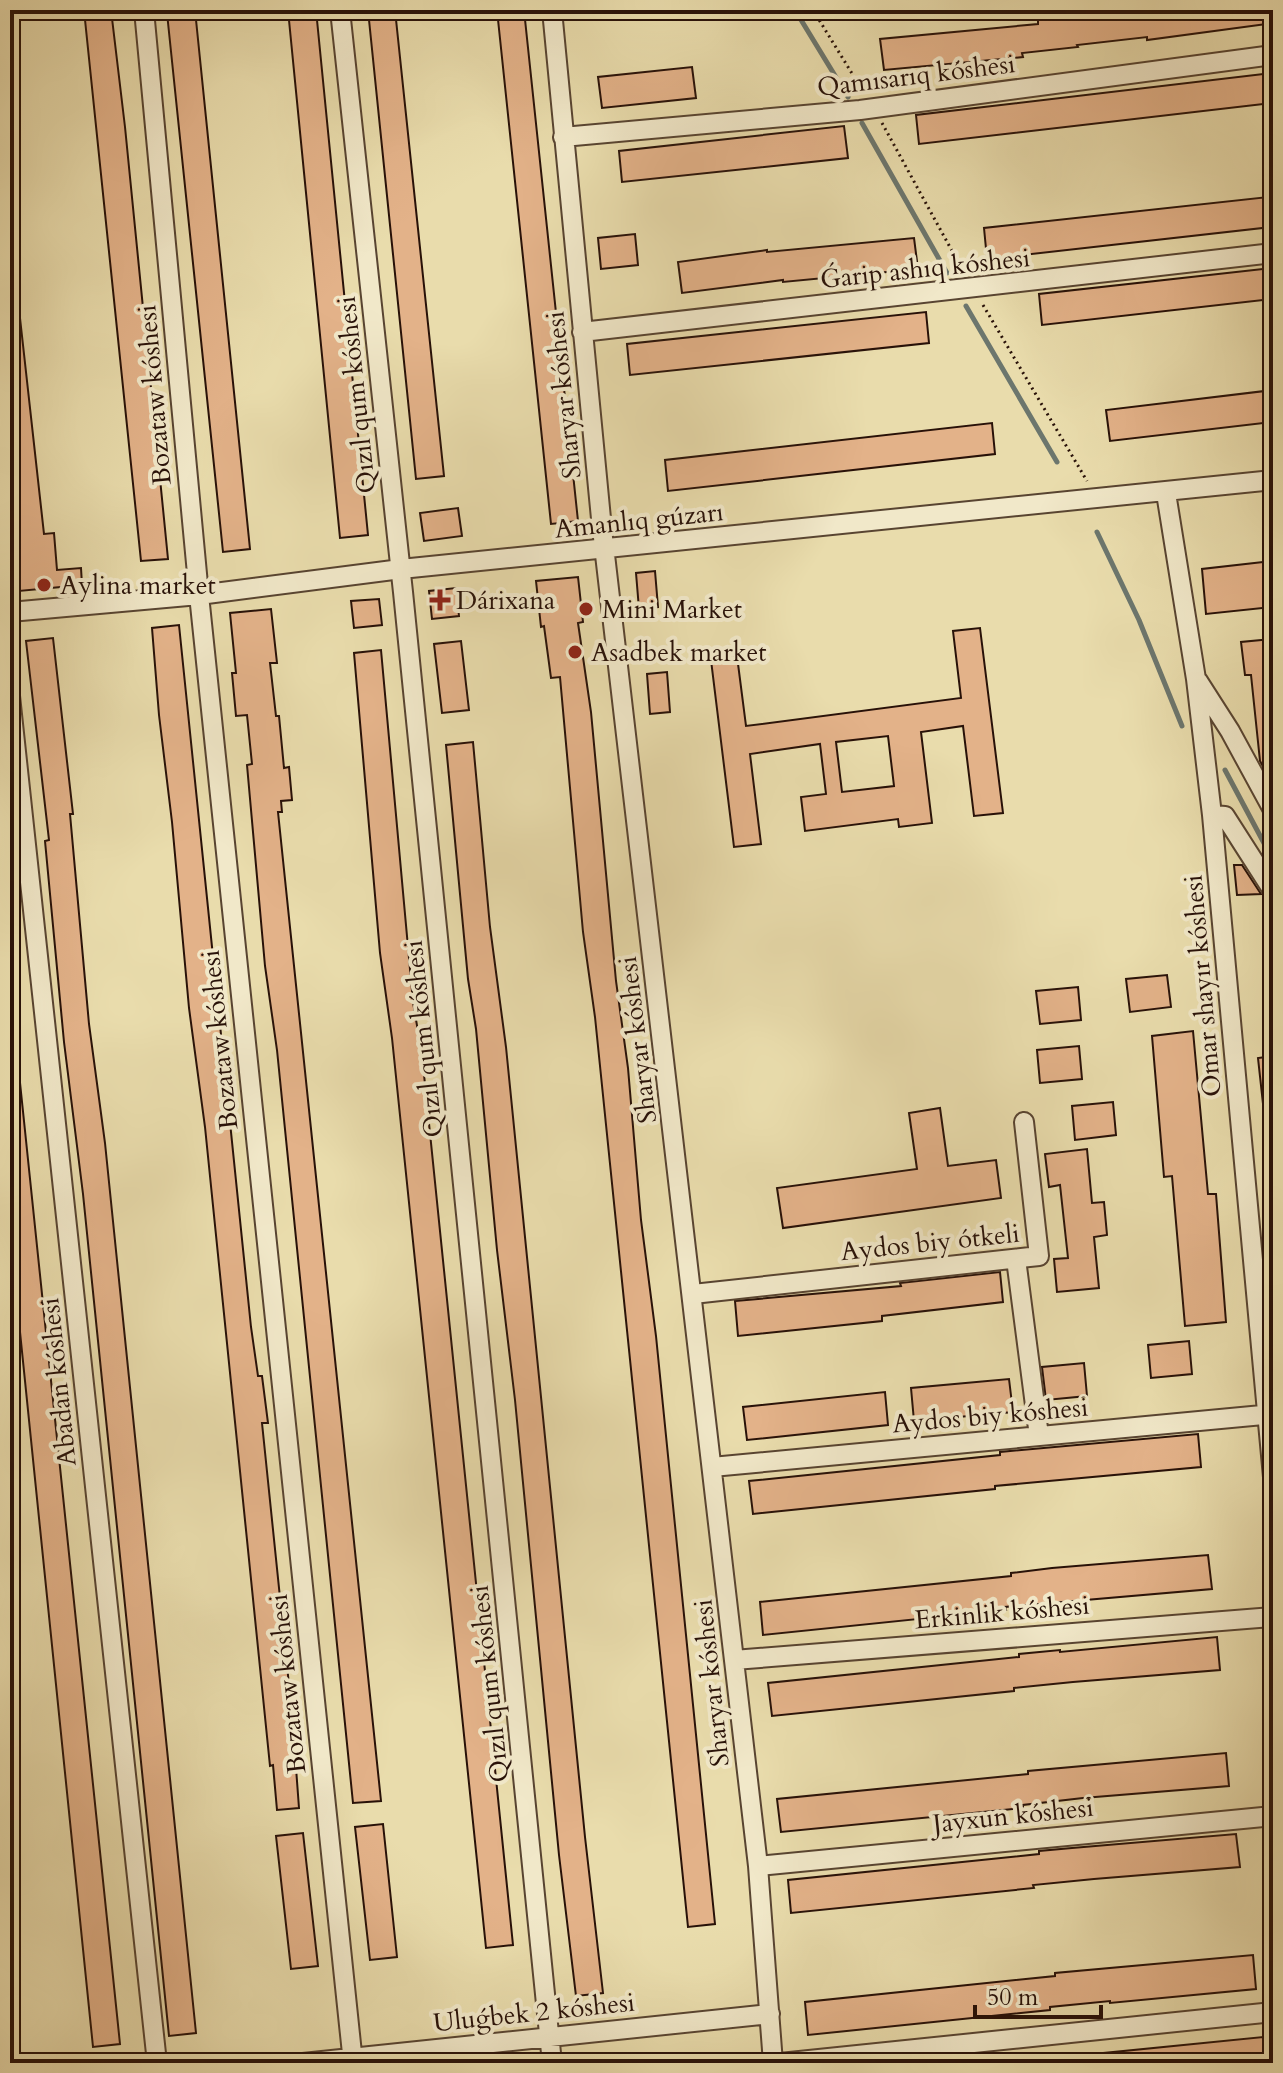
<svg xmlns="http://www.w3.org/2000/svg" width="1283" height="2073" viewBox="0 0 1283 2073" font-family="Cardo,serif">
  <style>
    .lines { fill: none; stroke-linecap: round; stroke-linejoin: round }
    .stream { stroke: #6c766d; stroke-width: 5 }
    .building { fill: #e3b289; stroke: #281108; stroke-width: 2; fill-rule: evenodd }
    .minor-casing { stroke: #584431; stroke-width: 22 }
    .path { stroke: #281108; stroke-width: 3; stroke-dasharray: 2 4; stroke-linecap: butt }
    .minor { stroke: #f1e8c9; stroke-width: 18 }
    .poi-dot { fill: #8f2418; stroke: #f1e8c9; stroke-width: 3 }
    .labels { text-anchor: middle; stroke-width: 8; stroke-linejoin: round; paint-order: stroke }
    .street-label { font-size: 26px; fill: #281108; stroke: #f1e8c9 }
    .poi-label { font-size: 26px; fill: #281108; stroke: #f1e8c9; text-anchor: start }
  </style>
  <rect width="100%" height="100%" fill="#e9dcac"/>
  <filter id="stains"><feTurbulence type="fractalNoise" baseFrequency=".0025" numOctaves="4"/><feColorMatrix values="0 0 0 0 .2 0 0 0 0 .09 0 0 0 0 .02 0 0 0 .5 -.17"/></filter>
  <radialGradient id="worn" r=".72"><stop offset=".6" stop-color="#630" stop-opacity="0"/><stop offset="1" stop-color="#630" stop-opacity=".3"/></radialGradient>
  <g class="lines">
    <!-- stream -->
    <path class="stream" d="M 795,10 L 848,97
      M 862,123 L 947,273
      M 966,306 L 1057,462
      M 1097,532 L 1139,620 L 1182,726
      M 1225,770 L 1273,860"/>
  </g>
  <!-- building -->
  <path class="building" d="M 84,10 L 111,10 L 125,127 L 168,559 L 141,561 Z
    M 195,10 L 250,549 L 223,552 L 167,13 Z
    M 288,10 L 316,10 L 368,535 L 340,538 Z
    M 368,10 L 395,10 L 444,476 L 416,479 Z
    M 497,10 L 524,10 L 578,521 L 551,524 Z
    M 1107,10 L 1273,10 L 1273,23 L 1147,40 L 1147,37 L 1077,45 L 1078,47 L 1022,53 L 1023,57 L 884,70 L 880,39 L 1038,24 L 1038,20 Z
    M 692,67 L 696,98 L 602,108 L 598,77 Z
    M 1273,73 L 1273,103 L 919,144 L 916,115 Z
    M 844,126 L 848,158 L 622,182 L 619,151 Z
    M 1268,197 L 1271,227 L 987,259 L 984,228 Z
    M 635,234 L 638,265 L 601,269 L 598,238 Z
    M 914,238 L 918,269 L 783,282 L 783,280 L 682,293 L 678,262 L 767,250 L 767,252 Z
    M 1272,268 L 1273,299 L 1042,325 L 1039,294 Z
    M 19,309 L 44,534 L 54,533 L 57,570 L 81,568 L 82,585 L 19,591 L 10,475 L 10,310 Z
    M 926,312 L 929,343 L 630,375 L 627,344 Z
    M 1273,390 L 1273,422 L 1110,441 L 1106,410 Z
    M 992,423 L 995,454 L 668,491 L 665,460 Z
    M 458,508 L 462,536 L 424,541 L 420,513 Z
    M 1273,561 L 1273,607 L 1206,614 L 1202,569 Z
    M 655,571 L 658,607 L 639,609 L 636,573 Z
    M 578,577 L 583,622 L 578,623 L 591,712 L 616,981 L 628,1068 L 641,1220 L 656,1336 L 715,1924 L 688,1927 L 595,1017 L 583,932 L 560,677 L 551,678 L 544,626 L 541,627 L 536,581 Z
    M 456,588 L 459,616 L 432,619 L 429,591 Z
    M 379,599 L 382,625 L 354,628 L 351,601 Z
    M 271,609 L 277,663 L 270,663 L 276,716 L 279,716 L 284,768 L 289,767 L 292,800 L 281,801 L 282,812 L 278,812 L 381,1801 L 353,1803 L 277,1050 L 265,966 L 247,765 L 252,764 L 247,715 L 236,716 L 232,673 L 236,673 L 230,613 Z
    M 179,625 L 251,1327 L 258,1376 L 262,1376 L 268,1423 L 262,1423 L 292,1714 L 299,1808 L 277,1810 L 273,1765 L 270,1766 L 205,1127 L 189,1008 L 172,822 L 159,715 L 152,628 Z
    M 980,628 L 1003,813 L 974,816 L 963,726 L 921,732 L 932,823 L 899,827 L 898,819 L 805,831 L 801,797 L 826,794 L 820,744 L 750,754 L 761,844 L 734,847 L 711,660 L 737,656 L 746,726 L 961,698 L 953,631 ZM 888,736 L 894,786 L 842,792 L 836,742 Z
    M 53,638 L 73,814 L 70,814 L 89,1024 L 105,1143 L 196,2033 L 169,2036 L 83,1194 L 64,1042 L 45,841 L 49,840 L 26,641 Z
    M 1273,639 L 1273,785 L 1260,761 L 1251,675 L 1245,675 L 1241,642 Z
    M 461,641 L 469,710 L 442,713 L 434,644 Z
    M 381,650 L 413,1002 L 422,1055 L 513,1945 L 486,1948 L 392,1038 L 380,953 L 354,653 Z
    M 667,672 L 670,712 L 650,714 L 647,674 Z
    M 473,742 L 490,927 L 506,1047 L 585,1837 L 603,1993 L 576,1996 L 559,1855 L 515,1400 L 497,1250 L 476,1029 L 468,979 L 446,745 Z
    M 1234,865 L 1242,865 L 1261,894 L 1237,895 Z
    M 1167,975 L 1171,1007 L 1130,1012 L 1126,979 Z
    M 1078,987 L 1081,1020 L 1040,1024 L 1036,991 Z
    M 1193,1031 L 1208,1194 L 1216,1194 L 1226,1322 L 1185,1326 L 1172,1176 L 1164,1177 L 1152,1036 Z
    M 1079,1046 L 1082,1079 L 1040,1083 L 1037,1050 Z
    M 1273,1056 L 1273,1112 L 1264,1113 L 1258,1058 Z
    M 19,1073 L 120,2044 L 93,2047 L 10,1234 L 10,1074 Z
    M 1113,1102 L 1116,1135 L 1075,1140 L 1072,1106 Z
    M 940,1108 L 948,1166 L 996,1160 L 1001,1198 L 783,1228 L 777,1188 L 917,1169 L 909,1113 Z
    M 1087,1149 L 1092,1203 L 1104,1202 L 1107,1235 L 1094,1237 L 1099,1288 L 1057,1292 L 1054,1259 L 1068,1258 L 1060,1185 L 1049,1187 L 1045,1154 Z
    M 1000,1272 L 1003,1302 L 882,1316 L 882,1321 L 738,1336 L 735,1301 L 901,1286 L 900,1283 Z
    M 1189,1341 L 1192,1374 L 1151,1378 L 1148,1345 Z
    M 1084,1363 L 1087,1396 L 1046,1400 L 1042,1367 Z
    M 1009,1379 L 1013,1412 L 914,1421 L 911,1388 Z
    M 885,1392 L 888,1425 L 747,1440 L 743,1407 Z
    M 1198,1434 L 1201,1467 L 995,1486 L 995,1489 L 753,1514 L 749,1481 L 1000,1455 L 1000,1452 Z
    M 1208,1555 L 1212,1589 L 1005,1607 L 1006,1610 L 763,1635 L 760,1602 L 1011,1576 L 1011,1573 L 1052,1568 Z
    M 1217,1637 L 1220,1670 L 1073,1682 L 1014,1688 L 1014,1691 L 772,1716 L 768,1683 L 1019,1657 L 1019,1654 L 1060,1650 L 1060,1652 Z
    M 1226,1753 L 1229,1786 L 1083,1798 L 1023,1805 L 1023,1808 L 781,1832 L 777,1799 L 1028,1774 L 1028,1771 Z
    M 383,1824 L 397,1957 L 370,1960 L 355,1827 Z
    M 303,1833 L 318,1966 L 291,1969 L 276,1836 Z
    M 1236,1834 L 1240,1867 L 1094,1879 L 1033,1885 L 1034,1888 L 791,1913 L 788,1880 L 1039,1854 L 1039,1851 L 1072,1848 Z
    M 1253,1955 L 1256,1989 L 1110,2003 L 1110,2001 L 1050,2007 L 1050,2010 L 808,2035 L 805,2002 L 1055,1976 L 1055,1973 Z
    M 1263,2037 L 1266,2063 L 1095,2063 L 1094,2054 Z"/>
  <g class="lines">
    <!-- minor casing -->
    <g class="minor-casing">
      <path id="minor" d="M 144,10 L 199,595 L 353,2063
        M 340,10 L 403,592 L 552,2063
        M 552,10 L 602,529 L 758,1866 L 773,2063
        M 563,137 L 860,110 L 1273,55
        M 582,332 L 1273,253
        M 1166,493 L 1196,679 L 1212,815 L 1273,1477
        M 10,612 L 199,595 L 401,569 L 1273,480
        M 1198,681 L 1230,731 L 1273,810
        M 10,696 L 157,2063
        M 1212,815 L 1225,816 L 1273,891
        M 1016,1259 L 1039,1436
        M 693,1294 L 1039,1256 L 1024,1122
        M 712,1467 L 1273,1414
        M 734,1660 L 1273,1617
        M 758,1866 L 1273,1816
        M 303,2063 L 770,2014
        M 780,2063 L 1273,2012"/>
    </g>
    <!-- path -->
    <path class="path" d="M 813,10 L 864,93
      M 882,123 L 963,271
      M 983,305 L 1087,481"/>
    <!-- minor -->
    <use href="#minor" class="minor"/>
  </g>
  <!-- markers -->
  <g class="poi-dot">
    <circle cx="44" cy="585" r="8"/>
    <path d="M436 588h8v8h8v8h-8v8h-8v-8h-8v-8h8z"/>
    <circle cx="586" cy="609" r="8"/>
    <circle cx="575" cy="652" r="8"/>
  </g>
  <g class="labels">
    <!-- street labels -->
    <g class="street-label">
      <text transform="translate(916 75) rotate(-7)" y="9">Qamısarıq kóshesi</text>
      <text transform="translate(925 268) rotate(-6)" y="9">Ǵarip ashıq kóshesi</text>
      <text transform="translate(154 395) rotate(-95)" y="9">Bozataw kóshesi</text>
      <text transform="translate(356 395) rotate(-96)" y="9">Qızıl qum kóshesi</text>
      <text transform="translate(563 395) rotate(-96)" y="9">Sharyar kóshesi</text>
      <text transform="translate(639 520) rotate(-6)" y="9">Amanlıq gúzarı</text>
      <text transform="translate(1202 986) rotate(-95)" y="9">Omar shayır kóshesi</text>
      <text transform="translate(423 1039) rotate(-96)" y="9">Qızıl qum kóshesi</text>
      <text transform="translate(219 1040) rotate(-96)" y="9">Bozataw kóshesi</text>
      <text transform="translate(637 1040) rotate(-97)" y="9">Sharyar kóshesi</text>
      <text transform="translate(930 1242) rotate(-6)" y="9">Aydos biy ótkeli</text>
      <text transform="translate(58 1382) rotate(-96)" y="9">Abadan kóshesi</text>
      <text transform="translate(990 1415) rotate(-5)" y="9">Aydos biy kóshesi</text>
      <text transform="translate(1002 1612) rotate(-5)" y="9">Erkinlik kóshesi</text>
      <text transform="translate(711 1683) rotate(-96)" y="9">Sharyar kóshesi</text>
      <text transform="translate(287 1684) rotate(-96)" y="9">Bozataw kóshesi</text>
      <text transform="translate(489 1684) rotate(-96)" y="9">Qızıl qum kóshesi</text>
      <text transform="translate(1013 1815) rotate(-6)" y="9">Jayxun kóshesi</text>
      <text transform="translate(534 2012) rotate(-6)" y="9">Uluǵbek 2 kóshesi</text>
    </g>
    <!-- poi labels -->
    <g class="poi-label">
      <text x="60" y="594">Aylina market</text>
      <text x="456" y="609">Dárixana</text>
      <text x="602" y="618">Mini Market</text>
      <text x="591" y="661">Asadbek market</text>
    </g>
  </g>
  <!-- margin -->
  <rect width="1283" height="2073" fill="none" stroke="#e9dcac" stroke-width="40"/>
  <rect x="12" y="12" width="1259" height="2049" fill="none" stroke="#281108" stroke-width="4"/>
  <rect x="20" y="20" width="1243" height="2033" fill="none" stroke="#281108" stroke-width="2"/>
  <!-- scale -->
  <path d="M975 2005v12h126v-12" fill="none" stroke="#281108" stroke-width="4"/>
  <text x="987" y="2005" font-size="24" fill="#281108" stroke="#f1e8c9" stroke-width="6" paint-order="stroke">50 m</text>
  <rect width="100%" height="100%" filter="url(#stains)"/>
  <rect width="100%" height="100%" fill="url(#worn)"/>
</svg>
